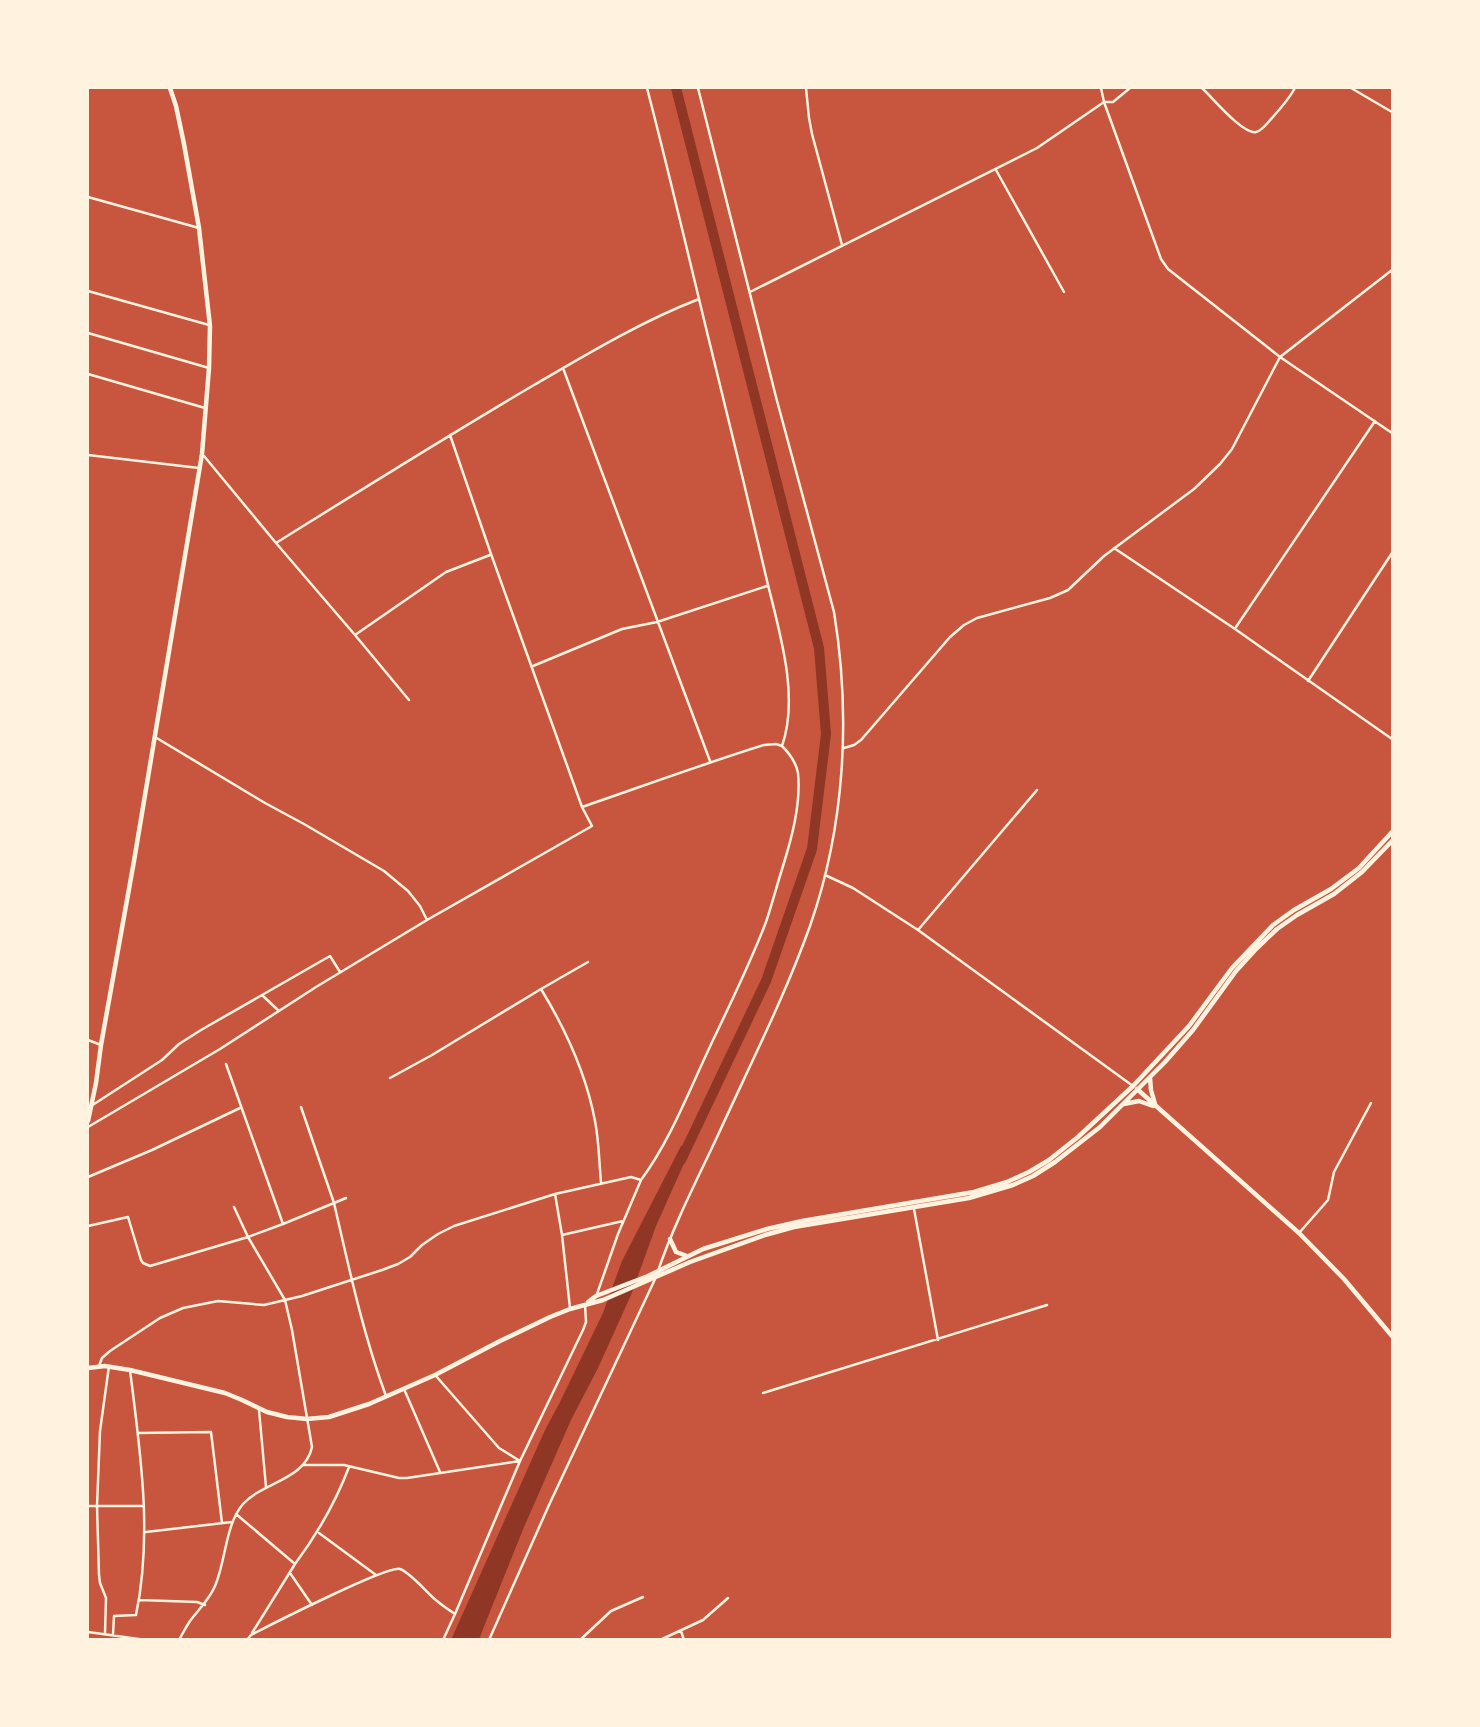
<svg xmlns="http://www.w3.org/2000/svg" width="1480" height="1727" viewBox="0 0 1480 1727" font-family="Lora,serif">
  <style>
    .water { fill: #8f3625 }
    .lines { fill: none; stroke-linecap: round; stroke-linejoin: round }
    .river { stroke: #8f3625; stroke-width: 10 }
    .minor { stroke: #fff3e0; stroke-width: 2.5 }
    .secondary { stroke: #fff3e0; stroke-width: 4.5 }
  </style>
  <rect width="100%" height="100%" fill="#c8553d"/>
  <!-- water -->
  <path class="water" d="M 681,1146 L 690,1150 L 656,1226 L 631,1295 L 598,1368 L 571,1420 L 524,1527 L 479,1639 L 451,1640 L 545,1430 L 560,1402 L 603,1313 L 622,1261 Z"/>
  <g class="lines">
    <!-- river -->
    <path class="river" d="M 676,88 L 819,648 L 826,734 L 812,849 L 766,981 L 681,1160"/>
    <!-- minor -->
    <path class="minor" d="M 806,88 L 809,118 L 812,134 L 842,245
      M 1101,88 L 1104,102 L 1161,259 L 1168,269 L 1280,357 L 1392,433
      M 1202,88 C 1212,97 1243,135 1256,132 C 1262,131 1268,122 1272,118 C 1281,108 1289,99 1295,88
      M 1351,88 L 1392,112
      M 996,170 L 1064,292
      M 88,197 L 199,228
      M 88,291 L 209,325
      M 750,292 L 1037,148 L 1104,102 L 1113,102 L 1130,88
      M 88,333 L 209,368
      M 563,368 L 710,761
      M 88,374 L 205,408
      M 88,455 L 199,468
      M 204,456 L 276,543 C 361,490 447,436 534,385 C 587,354 642,321 699,299
      M 276,543 L 355,635 L 409,700
      M 1114,548 L 1235,629 L 1392,739
      M 1236,627 L 1375,421
      M 355,635 L 446,572 L 490,555
      M 533,666 L 622,629 L 657,622 L 767,586
      M 1308,681 L 1392,553
      M 155,737 L 265,803 L 304,824 L 384,871 L 408,891 L 420,906 L 427,920
      M 844,748 L 854,745 L 861,740 L 950,637 L 964,625 L 977,618 L 1050,598 L 1068,590 L 1104,556 L 1194,489 L 1220,464 L 1232,449 L 1280,357 L 1392,270
      M 582,807 C 643,786 703,764 764,745 L 776,744 L 782,746 C 801,692 776,622 764,568 C 749,504 734,441 718,377 C 694,280 672,184 647,88
      M 825,875 L 853,888 L 918,930 L 1133,1086
      M 918,930 L 1037,790
      M 588,962 L 541,989 C 566,1030 586,1073 595,1121 C 599,1141 599,1161 601,1182
      M 262,995 L 279,1011
      M 88,1040 L 101,1045
      M 390,1078 L 432,1055 L 541,989
      M 91,1106 L 162,1060 L 179,1044 L 201,1030 L 330,956 L 340,972
      M 301,1107 L 334,1203 L 346,1198
      M 88,1127 L 220,1049 L 316,987 L 427,920 L 592,826 L 582,807 L 491,554 L 450,435
      M 88,1177 L 152,1150 L 240,1108
      M 641,1180 C 669,1142 687,1096 707,1053 C 727,1010 749,967 766,922 C 772,904 777,885 783,866 C 792,837 801,804 798,773 C 796,762 789,753 782,746
      M 555,1194 L 562,1235 L 570,1308
      M 914,1209 L 938,1340
      M 283,1224 L 334,1203 C 349,1268 363,1334 386,1396
      M 88,1226 L 128,1217 L 141,1260 L 143,1263 L 150,1266 L 248,1237 L 283,1224 L 226,1064
      M 1299,1233 L 1328,1200 L 1334,1172 L 1371,1103
      M 562,1235 L 623,1221
      M 658,1271 C 674,1224 697,1180 718,1135 C 749,1067 785,996 810,926 C 845,826 851,716 834,612 L 776,397 L 698,88
      M 99,1366 L 102,1358 L 110,1351 L 160,1318 L 183,1308 L 218,1301 L 264,1305 L 302,1296 L 382,1270 L 398,1264 L 410,1257 L 422,1245 L 438,1234 L 454,1226 L 555,1194 L 631,1177 L 641,1180 L 618,1234 L 597,1294
      M 404,1389 L 440,1472
      M 763,1393 L 1047,1305
      M 259,1410 L 266,1487
      M 138,1433 L 211,1432 L 222,1523
      M 303,1465 L 344,1465 L 399,1478 L 407,1478 L 520,1461 L 499,1448 L 436,1376
      M 88,1506 L 144,1506
      M 236,1514 L 295,1564 C 318,1533 335,1504 349,1467
      M 146,1532 L 232,1522
      M 319,1533 L 376,1575
      M 290,1573 L 312,1605
      M 139,1600 L 197,1602 L 205,1605
      M 681,1631 L 684,1640
      M 88,1632 L 146,1640
      M 105,1633 L 106,1598 L 100,1583 L 99,1575 L 97,1506 L 100,1431 L 109,1366
      M 252,1633 L 295,1564
      M 113,1634 L 114,1616 L 136,1615 C 153,1533 140,1451 130,1370
      M 179,1640 C 183,1633 186,1627 190,1621 C 199,1609 209,1600 215,1586 C 226,1561 225,1525 243,1504 C 263,1482 305,1480 312,1447 L 292,1330 L 285,1300 L 248,1237 L 234,1207
      M 247,1640 L 251,1635 C 270,1625 388,1565 400,1569 C 410,1572 428,1594 437,1601 C 443,1606 449,1610 455,1614
      M 443,1640 L 455,1614 L 520,1461 L 583,1330 L 586,1322 L 585,1304
      M 489,1640 L 549,1505 L 656,1277
      M 580,1640 L 611,1611 L 643,1597
      M 660,1640 L 703,1620 L 728,1598"/>
    <!-- secondary -->
    <path class="secondary" d="M 1150,1078 L 1151,1090 L 1155,1104
      M 1137,1089 L 1299,1233 L 1344,1279 L 1392,1336
      M 1124,1104 L 1139,1101 L 1153,1106
      M 88,1121 L 96,1083 L 101,1045 L 134,861 L 202,454 L 209,368 L 210,326 L 199,228 L 184,144 L 176,106 L 170,88
      M 670,1239 L 676,1252 L 687,1256
      M 588,1302 L 596,1296 L 648,1276 L 703,1249 L 767,1229 L 802,1221 L 974,1192 L 1007,1182 L 1029,1172 L 1049,1160 L 1078,1137 L 1133,1086 L 1189,1026 L 1232,968 L 1273,925 L 1294,910 L 1331,889 L 1359,868 L 1392,832
      M 88,1368 L 105,1366 L 130,1370 L 225,1393 L 242,1400 L 267,1412 L 287,1417 L 307,1419 L 329,1417 L 369,1404 L 435,1375 L 500,1341 L 550,1317 L 570,1309 L 603,1300 L 690,1262 L 765,1235 L 794,1227 L 969,1198 L 1013,1185 L 1033,1176 L 1055,1162 L 1100,1127 L 1165,1062 L 1193,1030 L 1236,971 L 1256,949 L 1277,929 L 1297,915 L 1334,894 L 1362,872 L 1392,841"/>
  </g>
  <!-- border -->
  <rect width="1480" height="1727" fill="none" stroke="#fff3e0" stroke-width="178"/>
</svg>
